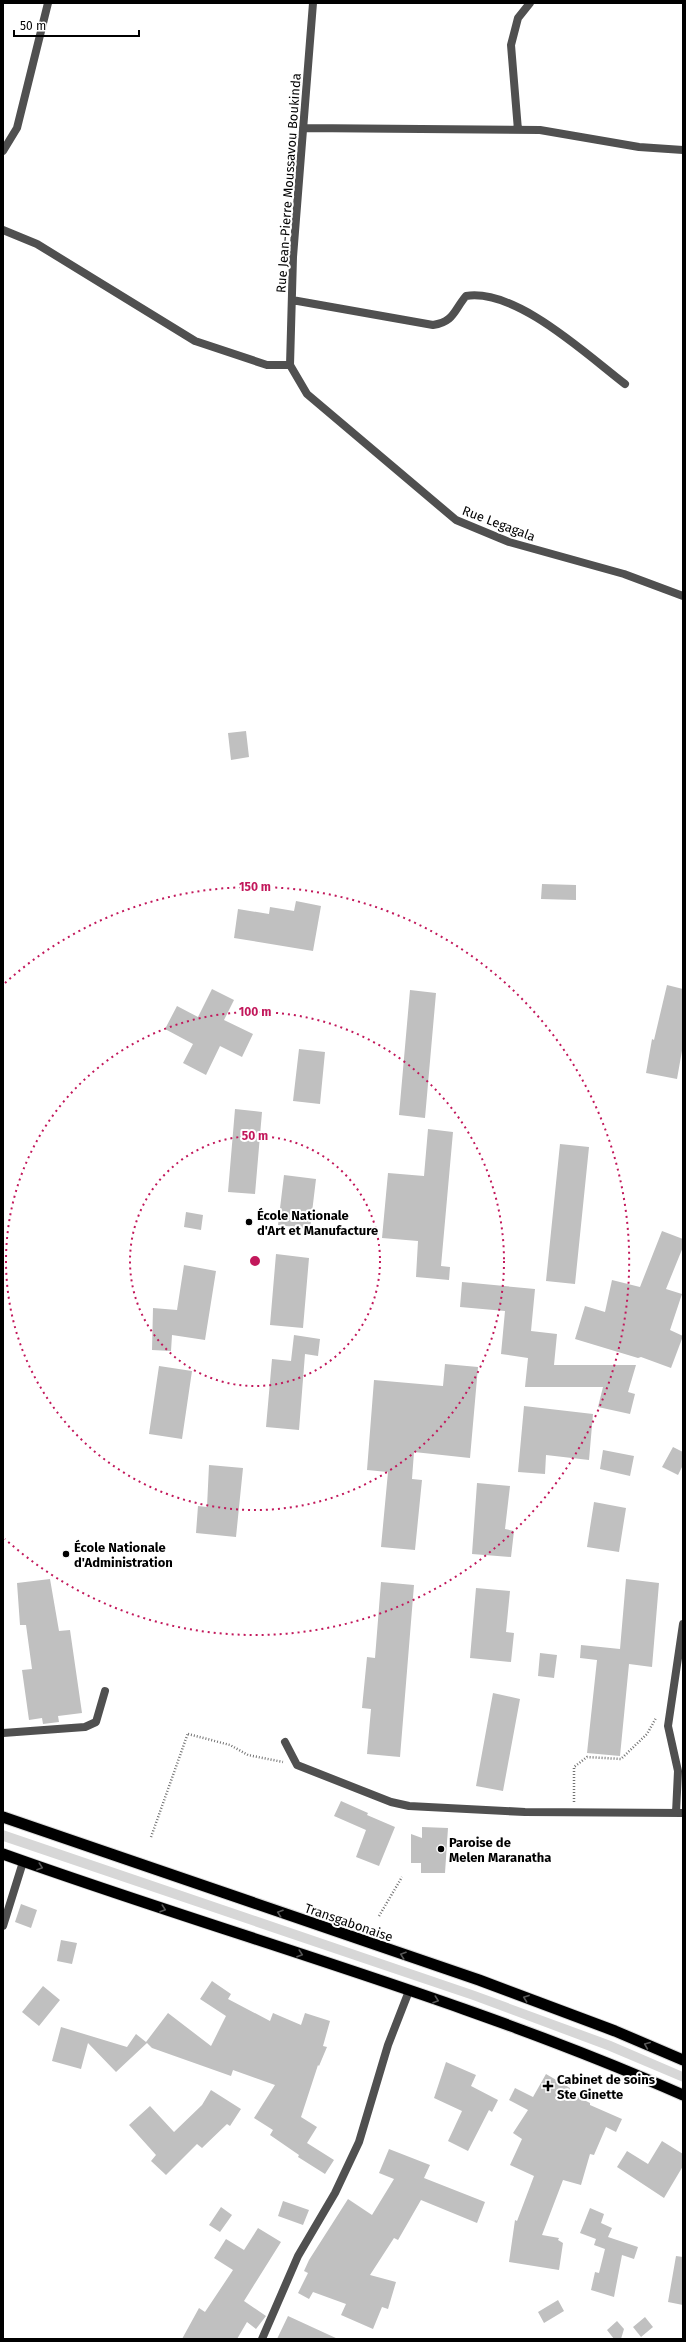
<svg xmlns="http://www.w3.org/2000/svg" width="686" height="2342" viewBox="0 0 686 2342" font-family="'Fira Sans',sans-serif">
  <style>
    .green { fill: #d7d7d7 }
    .building { fill: #c0c0c0 }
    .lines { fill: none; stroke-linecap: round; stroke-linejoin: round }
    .trunk-casing { stroke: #dbdbdb; stroke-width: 13 }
    .path { stroke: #727272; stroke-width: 2.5; stroke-dasharray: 1 2; stroke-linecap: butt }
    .service { stroke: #505050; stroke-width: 8 }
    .minor { stroke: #505050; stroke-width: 8 }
    .trunk { stroke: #000; stroke-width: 11 }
    .oneway { stroke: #595959 }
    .ring { fill: none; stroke: #c2185b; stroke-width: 2; stroke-dasharray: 2 4 }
    .poi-dot { fill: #000; stroke: #fff; stroke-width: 1.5 }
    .labels { text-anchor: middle; stroke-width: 4; stroke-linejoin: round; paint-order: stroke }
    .street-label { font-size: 13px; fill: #000; stroke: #fff }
    .poi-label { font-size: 13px; font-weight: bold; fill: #000; stroke: #fff; text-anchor: start }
    .centre { fill: #c2185b; stroke: #fff; stroke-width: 2 }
    .ring-label { font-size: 12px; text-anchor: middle; font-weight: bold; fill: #c2185b; stroke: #fff; stroke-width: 4; stroke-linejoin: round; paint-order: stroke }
  </style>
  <rect width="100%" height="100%" fill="#fff"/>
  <!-- green -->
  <path class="green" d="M 3,1830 L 475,1991 L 611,2041 L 683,2072 L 683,2082 L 607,2050 L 473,2000 L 3,1841 Z"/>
  <!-- building -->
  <path class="building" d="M 246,731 L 249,757 L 231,760 L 228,733 Z
    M 542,884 L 576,885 L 576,900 L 541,899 Z
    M 296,901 L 321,906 L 313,951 L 234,938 L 238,909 L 269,914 L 270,907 L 294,911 Z
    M 667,985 L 683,989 L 683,1045 L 677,1079 L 646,1073 L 652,1039 L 654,1040 Z
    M 212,989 L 234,1000 L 224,1020 L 253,1034 L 242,1057 L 220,1046 L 206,1075 L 183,1063 L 193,1044 L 165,1029 L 177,1006 L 198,1017 Z
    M 410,990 L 436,993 L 425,1118 L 399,1115 Z
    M 299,1049 L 325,1052 L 320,1104 L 293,1101 Z
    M 235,1109 L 262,1112 L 255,1194 L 228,1192 Z
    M 428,1129 L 453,1132 L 441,1266 L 450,1267 L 449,1280 L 416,1277 L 418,1241 L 382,1238 L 388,1173 L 424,1176 Z
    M 560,1144 L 589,1147 L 575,1284 L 546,1281 Z
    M 284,1175 L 316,1179 L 310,1229 L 278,1225 Z
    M 186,1212 L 203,1215 L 201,1230 L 184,1227 Z
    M 662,1231 L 683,1239 L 683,1247 L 666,1289 L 682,1294 L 670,1330 L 683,1336 L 671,1368 L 641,1357 L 638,1358 L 575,1339 L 585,1306 L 605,1312 L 612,1280 L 640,1287 Z
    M 276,1254 L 309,1258 L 303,1328 L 270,1325 Z
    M 184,1265 L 216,1271 L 205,1340 L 172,1335 L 171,1351 L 152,1350 L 153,1308 L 177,1310 Z
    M 462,1282 L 535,1289 L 531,1331 L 557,1334 L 554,1365 L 636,1365 L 628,1392 L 635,1394 L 630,1414 L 598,1407 L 603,1387 L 525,1387 L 528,1358 L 501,1354 L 505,1311 L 460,1307 Z
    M 294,1335 L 320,1339 L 318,1356 L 305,1354 L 299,1430 L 266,1427 L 272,1359 L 291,1361 Z
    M 445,1364 L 478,1367 L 470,1458 L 414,1452 L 412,1479 L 422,1480 L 415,1550 L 381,1547 L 388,1472 L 367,1470 L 374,1380 L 443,1386 Z
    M 159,1366 L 192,1371 L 182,1439 L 149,1434 Z
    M 524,1406 L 593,1414 L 589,1460 L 546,1455 L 545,1474 L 518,1472 Z
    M 673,1447 L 683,1452 L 683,1465 L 678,1475 L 662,1467 Z
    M 603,1450 L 634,1456 L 630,1476 L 600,1469 Z
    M 209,1465 L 243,1468 L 236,1537 L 196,1533 L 198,1506 L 207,1507 Z
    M 477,1483 L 510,1486 L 505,1529 L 514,1531 L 511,1557 L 472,1554 Z
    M 594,1502 L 626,1508 L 619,1552 L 587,1547 Z
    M 50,1579 L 59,1631 L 70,1630 L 82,1713 L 58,1716 L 59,1722 L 43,1724 L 42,1718 L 29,1720 L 22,1670 L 32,1669 L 26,1625 L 20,1625 L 17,1583 Z
    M 626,1579 L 659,1583 L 652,1667 L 629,1664 L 620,1756 L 587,1753 L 597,1660 L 580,1658 L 581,1645 L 620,1649 Z
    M 381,1582 L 414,1585 L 400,1757 L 367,1754 L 371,1709 L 362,1708 L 367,1657 L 375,1658 Z
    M 476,1588 L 510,1591 L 506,1632 L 514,1633 L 511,1662 L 470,1658 Z
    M 540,1653 L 557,1655 L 554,1678 L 538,1676 Z
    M 493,1693 L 520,1699 L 503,1791 L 476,1786 Z
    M 341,1801 L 368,1813 L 367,1815 L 395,1827 L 379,1866 L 356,1857 L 366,1830 L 334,1816 Z
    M 422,1827 L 448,1828 L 445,1873 L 421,1873 L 421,1863 L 411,1863 L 411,1834 L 422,1838 Z
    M 21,1904 L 37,1910 L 31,1928 L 15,1922 Z
    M 61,1940 L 77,1943 L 72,1964 L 57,1961 Z
    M 212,1981 L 231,1994 L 228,1999 L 270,2021 L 273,2013 L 301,2025 L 305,2013 L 330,2021 L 323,2046 L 327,2047 L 319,2066 L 318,2065 L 301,2117 L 317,2127 L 307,2143 L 334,2160 L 325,2174 L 298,2157 L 299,2155 L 270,2135 L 273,2130 L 254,2118 L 275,2085 L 233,2070 L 231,2076 L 152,2048 L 147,2043 L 116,2072 L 88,2043 L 81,2069 L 52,2061 L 61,2027 L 127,2047 L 136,2034 L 146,2042 L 168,2013 L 211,2046 L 226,2016 L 200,1999 Z
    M 43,1986 L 60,2000 L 39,2026 L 22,2012 Z
    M 446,2062 L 476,2075 L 471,2086 L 498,2100 L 492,2112 L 489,2110 L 468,2151 L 448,2141 L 462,2111 L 434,2098 Z
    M 546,2074 L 570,2088 L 568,2092 L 590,2103 L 590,2105 L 622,2119 L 616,2132 L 606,2127 L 594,2155 L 590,2154 L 581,2185 L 563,2180 L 542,2235 L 559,2238 L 558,2240 L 563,2243 L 559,2270 L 509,2262 L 515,2220 L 517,2221 L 534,2176 L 510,2165 L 522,2139 L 513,2133 L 528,2110 L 509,2100 L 515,2088 L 533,2097 Z
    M 211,2090 L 241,2109 L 230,2126 L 227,2124 L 202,2148 L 197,2144 L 166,2175 L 151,2161 L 156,2155 L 129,2125 L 150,2106 L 174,2132 L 202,2105 Z
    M 662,2141 L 683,2154 L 683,2166 L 664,2198 L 617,2167 L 627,2151 L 648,2164 Z
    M 389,2149 L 430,2165 L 424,2178 L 485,2202 L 477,2223 L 421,2200 L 398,2240 L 394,2238 L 370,2275 L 396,2282 L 388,2309 L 382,2307 L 373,2329 L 341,2315 L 346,2304 L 313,2292 L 309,2299 L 298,2293 L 308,2273 L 304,2271 L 309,2260 L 348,2199 L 372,2215 L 394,2179 L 379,2173 Z
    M 283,2201 L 309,2210 L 303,2225 L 278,2216 Z
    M 221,2207 L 232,2215 L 220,2232 L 209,2225 Z
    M 590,2208 L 604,2214 L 601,2223 L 612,2228 L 608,2237 L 638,2247 L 634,2259 L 622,2255 L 614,2297 L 591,2290 L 595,2272 L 599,2273 L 605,2249 L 594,2245 L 596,2239 L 580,2233 Z
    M 258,2228 L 281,2242 L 244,2301 L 266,2316 L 256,2329 L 247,2322 L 237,2339 L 182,2339 L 199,2308 L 205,2312 L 233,2270 L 214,2258 L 226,2239 L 244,2250 Z
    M 676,2256 L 683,2257 L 683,2305 L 668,2302 Z
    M 558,2300 L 564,2311 L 544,2323 L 538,2312 Z
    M 288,2316 L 338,2339 L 277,2339 Z
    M 645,2317 L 653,2327 L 641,2337 L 633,2327 Z
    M 617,2321 L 624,2329 L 621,2339 L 614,2339 L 607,2330 Z"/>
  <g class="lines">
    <!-- trunk casing -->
    <g class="trunk-casing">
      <path id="trunk" d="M 3,1817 L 479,1980 L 615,2031 L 683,2060
        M 3,1854 C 229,1935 463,1998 683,2095"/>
    </g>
    <!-- path -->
    <path class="path" d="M 188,1734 L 230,1745 L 248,1755 L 283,1762
      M 574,1802 L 574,1767 L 587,1757 L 621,1759 L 647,1734 L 656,1718
      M 151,1837 L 188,1733
      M 379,1916 L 402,1877"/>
    <!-- service -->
    <path class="service" d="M 3,1733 L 85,1727 L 96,1722 L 105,1691"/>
    <!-- minor -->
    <path class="minor" d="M 303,128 L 540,130 L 639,147 L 683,150
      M 518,130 L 511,45 L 518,18 L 530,3
      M 3,151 L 17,128 L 48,3
      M 3,230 L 37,244 L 195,341 L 267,365 L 290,365
      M 292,300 L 433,325 C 454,322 454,310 466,296 C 516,288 587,355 625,384
      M 290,365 L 307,394 L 456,520 L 509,542 L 624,574 L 683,596
      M 290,365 L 293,257 L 313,3
      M 285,1742 L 297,1765 L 391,1802 L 409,1806 L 525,1812 L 683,1813
      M 676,1813 L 678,1771 L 668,1726 L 683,1624
      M 3,1926 L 23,1862
      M 262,2339 L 298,2256 L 335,2193 L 359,2142 L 388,2045 L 409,1991"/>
    <!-- trunk -->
    <use href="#trunk" class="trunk"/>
  </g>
  <!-- one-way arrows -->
  <defs><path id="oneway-chevron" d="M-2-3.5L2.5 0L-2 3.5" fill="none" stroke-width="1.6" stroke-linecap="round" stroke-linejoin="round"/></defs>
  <g class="oneway">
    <use href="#oneway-chevron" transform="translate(40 1867) rotate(19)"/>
    <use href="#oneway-chevron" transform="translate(163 1909) rotate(19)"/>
    <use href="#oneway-chevron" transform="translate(280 1913) rotate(-161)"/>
    <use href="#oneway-chevron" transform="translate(300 1954) rotate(19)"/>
    <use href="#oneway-chevron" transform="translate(403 1955) rotate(-161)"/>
    <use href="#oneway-chevron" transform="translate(526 1998) rotate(-160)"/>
    <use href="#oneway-chevron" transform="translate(436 2000) rotate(19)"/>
    <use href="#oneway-chevron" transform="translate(647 2045) rotate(-157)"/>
  </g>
  <!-- distance rings -->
  <g class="ring">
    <circle cx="255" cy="1261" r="125"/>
    <circle cx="255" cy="1261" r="249"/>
    <path d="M5 983A374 374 0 1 1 5 1539"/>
  </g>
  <!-- markers -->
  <g class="poi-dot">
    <circle cx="249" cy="1222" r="4"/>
    <circle cx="66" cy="1554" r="4"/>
    <circle cx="441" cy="1849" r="4"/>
    <path d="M546 2080h4v4h4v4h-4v4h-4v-4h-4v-4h4z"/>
  </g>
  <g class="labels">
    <!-- street labels -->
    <g class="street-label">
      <text transform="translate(288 183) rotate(-86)" y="5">Rue Jean-Pierre Moussavou Boukinda</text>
      <text transform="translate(499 523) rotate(21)" y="5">Rue Legagala</text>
      <text transform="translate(349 1922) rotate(19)" y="5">Transgabonaise</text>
    </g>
    <!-- poi labels -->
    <g class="poi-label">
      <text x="257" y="1220">École Nationale<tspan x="257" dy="15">d'Art et Manufacture</tspan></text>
      <text x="74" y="1552">École Nationale<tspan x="74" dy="15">d'Administration</tspan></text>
      <text x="449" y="1847">Paroise de<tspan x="449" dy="15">Melen Maranatha</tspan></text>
      <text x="557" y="2084">Cabinet de soins<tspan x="557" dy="15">Ste Ginette</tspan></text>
    </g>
  </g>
  <circle cx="255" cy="1261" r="6" class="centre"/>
  <g class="ring-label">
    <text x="255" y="891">150 m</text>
    <text x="255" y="1016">100 m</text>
    <text x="255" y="1140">50 m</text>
  </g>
  <!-- border -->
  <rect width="686" height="2342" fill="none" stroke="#000000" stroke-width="8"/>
  <!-- scale -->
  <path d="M14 30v6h125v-6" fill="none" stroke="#000000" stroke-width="2"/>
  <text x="20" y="30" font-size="12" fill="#000000" stroke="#ffffff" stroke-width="3" paint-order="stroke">50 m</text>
</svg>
